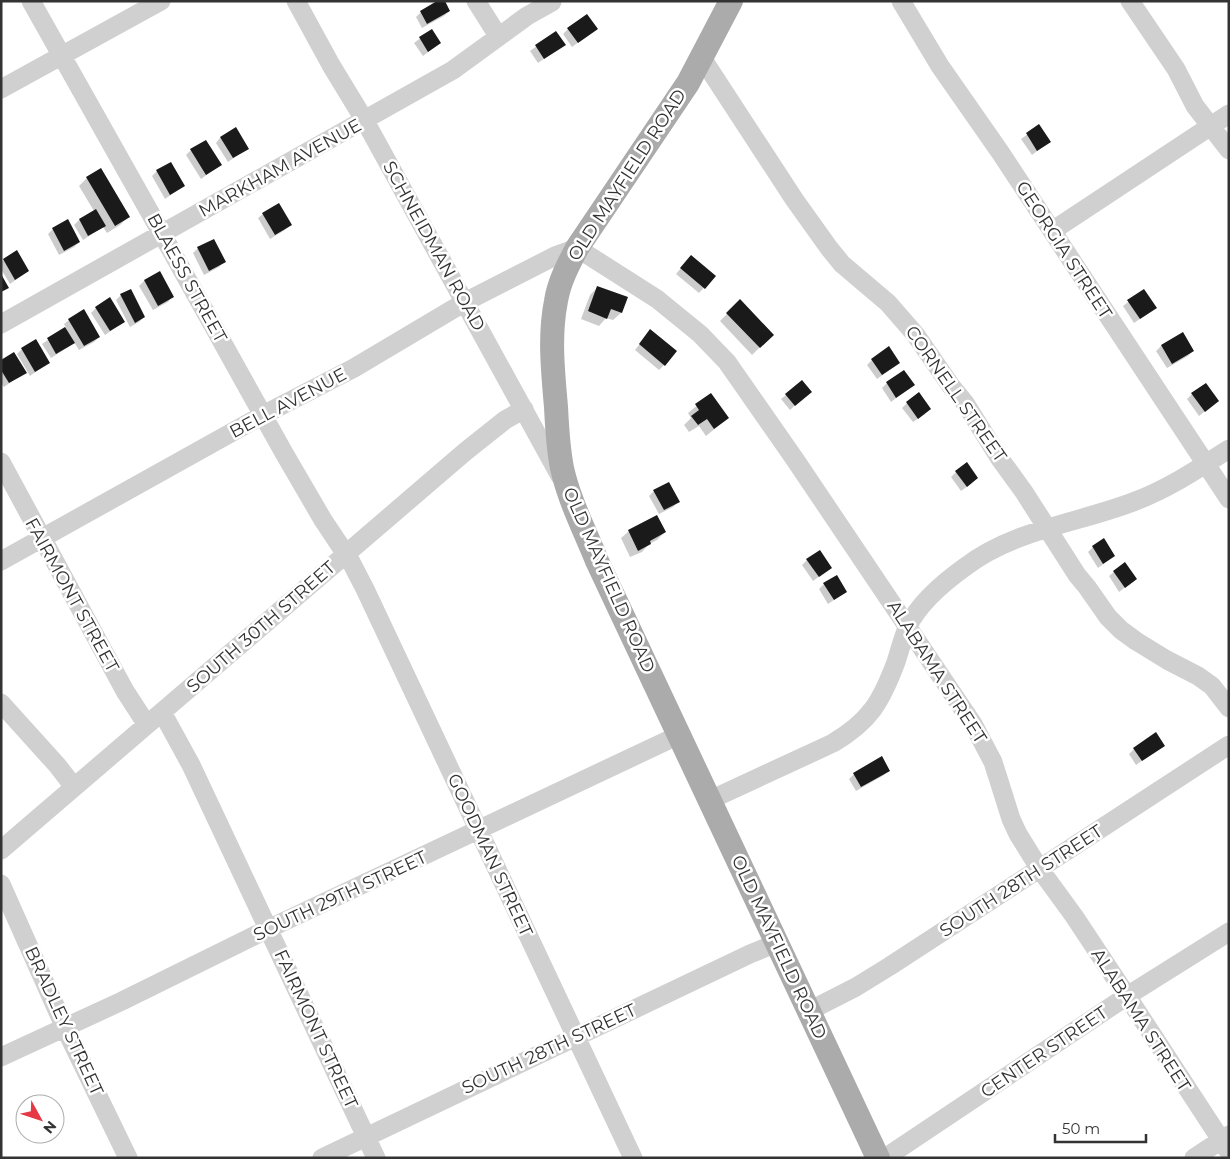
<svg xmlns="http://www.w3.org/2000/svg" width="1230" height="1159" viewBox="0 0 1230 1159" font-family="Montserrat,sans-serif">
  <style>
    .shadow { fill: #0003 }
    .building { fill: #1a1a1a }
    .lines { fill: none; stroke-linecap: round; stroke-linejoin: round }
    .minor { stroke: #d0d0d0; stroke-width: 19 }
    .major { stroke: #ababab; stroke-width: 24 }
    .labels { text-anchor: middle; stroke-width: 5; stroke-linejoin: round; paint-order: stroke }
    .street-label { font-size: 18px; fill: #333; stroke: #fff }
  </style>
  <rect width="100%" height="100%" fill="#fff"/>
  <!-- shadow -->
  <path class="shadow" d="M 449,11 L 444,16 L 422,28 L 416,17 L 421,12 Z
    M 568,29 L 596,29 L 572,47 L 563,34 Z
    M 431,30 L 440,43 L 423,56 L 414,43 Z
    M 556,32 L 564,45 L 538,63 L 530,51 Z
    M 1039,126 L 1049,142 L 1032,155 L 1021,139 Z
    M 220,138 L 248,148 L 228,162 L 216,143 Z
    M 191,150 L 220,165 L 201,179 L 186,155 Z
    M 157,171 L 184,186 L 165,199 L 152,176 Z
    M 87,178 L 128,217 L 120,225 L 107,233 L 103,227 L 83,240 L 74,225 L 79,220 L 94,211 L 79,186 Z
    M 263,214 L 290,225 L 285,230 L 270,239 L 258,218 Z
    M 53,229 L 79,242 L 74,247 L 59,255 L 48,234 Z
    M 198,248 L 224,262 L 219,267 L 204,275 L 193,253 Z
    M 16,252 L 28,271 L 10,284 L 1,269 L 1,262 Z
    M 687,261 L 715,276 L 699,293 L 676,274 Z
    M 159,273 L 172,297 L 168,302 L 153,310 L 139,286 L 144,281 Z
    M 597,288 L 626,298 L 621,313 L 613,320 L 606,318 L 599,326 L 581,319 L 590,295 Z
    M 1144,290 L 1150,312 L 1134,323 L 1123,306 Z
    M 121,295 L 144,317 L 139,322 L 130,327 L 116,300 Z
    M 740,301 L 772,335 L 752,355 L 720,321 Z
    M 96,308 L 124,322 L 105,335 L 91,313 Z
    M 69,320 L 99,337 L 94,342 L 79,350 L 74,342 L 68,347 L 51,358 L 42,344 L 66,328 L 64,324 Z
    M 1182,334 L 1193,351 L 1188,356 L 1167,368 L 1156,351 L 1161,346 Z
    M 646,336 L 664,365 L 659,370 L 635,350 Z
    M 22,349 L 48,363 L 30,376 L 17,354 Z
    M 872,360 L 899,363 L 877,379 L 867,365 Z
    M 1,361 L 25,372 L 4,387 L 1,383 Z
    M 887,383 L 913,385 L 891,402 L 882,388 Z
    M 1192,394 L 1218,401 L 1199,416 L 1187,399 Z
    M 710,395 L 728,418 L 706,436 L 699,426 L 689,432 L 684,425 L 691,418 L 688,413 Z
    M 786,395 L 805,396 L 790,410 L 781,399 Z
    M 907,403 L 925,414 L 913,422 L 902,408 Z
    M 956,472 L 972,483 L 961,491 L 951,477 Z
    M 654,491 L 678,502 L 673,507 L 659,514 L 649,496 Z
    M 629,531 L 665,532 L 657,540 L 649,544 L 642,552 L 630,557 L 621,538 Z
    M 1093,547 L 1114,556 L 1098,568 L 1088,552 Z
    M 807,560 L 831,568 L 813,581 L 802,565 Z
    M 1125,563 L 1136,579 L 1119,592 L 1109,576 Z
    M 824,584 L 846,592 L 828,604 L 819,589 Z
    M 1163,746 L 1136,765 L 1129,754 L 1134,749 Z
    M 889,770 L 884,775 L 856,791 L 849,779 L 854,774 Z"/>
  <!-- building -->
  <path class="building" d="M 437,1 L 445,1 L 450,11 L 427,24 L 420,11 Z
    M 587,14 L 598,29 L 578,43 L 567,28 Z
    M 432,29 L 441,43 L 428,52 L 419,37 Z
    M 556,31 L 566,45 L 544,59 L 535,45 Z
    M 1039,124 L 1051,142 L 1037,151 L 1026,133 Z
    M 236,127 L 249,149 L 233,158 L 220,137 Z
    M 206,140 L 222,165 L 206,175 L 190,149 Z
    M 171,162 L 185,186 L 170,195 L 156,170 Z
    M 101,168 L 130,217 L 115,226 L 86,177 Z
    M 279,203 L 292,225 L 275,235 L 262,213 Z
    M 96,209 L 106,226 L 88,236 L 79,219 Z
    M 68,219 L 80,242 L 64,251 L 52,228 Z
    M 214,239 L 226,262 L 209,271 L 197,247 Z
    M 17,250 L 29,271 L 15,280 L 3,259 Z
    M 691,255 L 716,276 L 705,289 L 680,268 Z
    M 160,271 L 174,297 L 158,306 L 144,280 Z
    M 1,274 L 9,288 L 1,292 Z
    M 597,286 L 628,297 L 622,313 L 611,309 L 607,319 L 588,311 Z
    M 131,289 L 145,317 L 135,323 L 120,294 Z
    M 1144,289 L 1157,308 L 1140,319 L 1127,300 Z
    M 110,297 L 125,322 L 110,331 L 95,307 Z
    M 740,299 L 774,335 L 760,348 L 726,313 Z
    M 84,309 L 100,337 L 84,346 L 68,319 Z
    M 65,327 L 75,343 L 56,354 L 47,338 Z
    M 650,329 L 677,351 L 665,366 L 639,344 Z
    M 1183,332 L 1194,351 L 1172,364 L 1161,345 Z
    M 36,339 L 50,363 L 35,372 L 21,348 Z
    M 889,346 L 900,363 L 882,375 L 871,359 Z
    M 14,352 L 27,373 L 9,383 L 1,370 L 1,360 Z
    M 904,370 L 915,385 L 896,398 L 886,382 Z
    M 802,380 L 812,392 L 795,406 L 785,394 Z
    M 1206,383 L 1219,401 L 1205,412 L 1191,393 Z
    M 919,392 L 931,409 L 918,419 L 906,402 Z
    M 711,393 L 729,418 L 714,429 L 707,419 L 698,425 L 691,416 L 699,410 L 695,404 Z
    M 967,462 L 978,478 L 967,487 L 955,471 Z
    M 669,482 L 680,502 L 664,510 L 653,490 Z
    M 657,515 L 666,532 L 650,541 L 651,544 L 638,551 L 628,530 Z
    M 1104,538 L 1115,556 L 1103,564 L 1092,546 Z
    M 820,550 L 832,568 L 819,577 L 806,559 Z
    M 1125,562 L 1137,579 L 1125,588 L 1113,571 Z
    M 837,575 L 847,592 L 834,600 L 823,583 Z
    M 1156,732 L 1165,746 L 1142,761 L 1133,748 Z
    M 882,756 L 890,771 L 861,787 L 853,773 Z"/>
  <g class="lines">
    <!-- minor -->
    <path class="minor" d="M 31,1 L 162,234 L 284,453 L 323,520 L 351,562 L 365,589 L 633,1158
      M 296,1 L 331,65 L 365,121 L 560,476
      M 476,1 L 498,36
      M 901,1 L 940,66 L 1000,152 L 1229,499
      M 1130,1 L 1176,69 L 1195,106 L 1229,150
      M 702,58 L 794,199 L 829,248 L 842,264 L 888,303 L 915,334 L 951,386 L 965,403 L 1000,459 L 1024,492 L 1077,575 L 1087,587 L 1108,617 L 1121,630 L 1136,641 L 1167,660 L 1198,676 L 1212,686 L 1229,708
      M 1,89 L 161,1
      M 1052,231 L 1229,114
      M 1,324 L 453,70 L 527,16 L 552,2
      M 1,462 L 125,691 L 147,725
      M 1,561 L 263,415 L 354,368 L 465,302 L 555,256 L 577,248 L 657,299 L 700,334 L 727,362 L 796,461 L 973,724 L 993,762 L 1011,819 L 1018,834 L 1039,868 L 1074,916 L 1127,996 L 1229,1152
      M 1,703 L 57,765 L 74,787
      M 162,712 L 191,765 L 376,1158
      M 710,800 L 833,743 C 870,721 881,702 896,662 C 900,650 903,637 908,626 C 920,602 944,582 965,567 C 1013,530 1078,523 1133,502 C 1168,489 1198,469 1229,449
      M 1,850 L 466,451 L 505,420 L 524,409
      M 1,884 L 65,1028 L 128,1158
      M 809,1011 L 856,987 L 890,966 L 1229,745
      M 1,1057 L 122,1001 L 268,929 L 679,735
      M 322,1158 L 750,954 L 777,943
      M 885,1158 L 1127,996 L 1229,932
      M 1194,1158 L 1229,1135"/>
    <!-- major -->
    <path class="major" d="M 731,1 L 688,83 L 577,248 C 568,265 559,282 556,301 C 549,336 553,372 556,407 C 557,427 558,448 562,468 C 569,500 585,531 597,561 L 878,1158"/>
  </g>
  <g class="labels">
    <!-- street labels -->
    <g class="street-label">
      <text transform="translate(280 168) rotate(-29)" y="6">MARKHAM AVENUE</text>
      <text transform="translate(627 175) rotate(-57)" y="6">OLD MAYFIELD ROAD</text>
      <text transform="translate(434 246) rotate(61)" y="6">SCHNEIDMAN ROAD</text>
      <text transform="translate(1064 250) rotate(57)" y="6">GEORGIA STREET</text>
      <text transform="translate(187 278) rotate(61)" y="6">BLAESS STREET</text>
      <text transform="translate(956 394) rotate(55)" y="6">CORNELL STREET</text>
      <text transform="translate(288 403) rotate(-28)" y="6">BELL AVENUE</text>
      <text transform="translate(609 580) rotate(66)" y="6">OLD MAYFIELD ROAD</text>
      <text transform="translate(72 595) rotate(61)" y="6">FAIRMONT STREET</text>
      <text transform="translate(261 627) rotate(-41)" y="6">SOUTH 30TH STREET</text>
      <text transform="translate(937 672) rotate(57)" y="6">ALABAMA STREET</text>
      <text transform="translate(490 855) rotate(65)" y="6">GOODMAN STREET</text>
      <text transform="translate(1021 881) rotate(-33)" y="6">SOUTH 28TH STREET</text>
      <text transform="translate(340 896) rotate(-25)" y="6">SOUTH 29TH STREET</text>
      <text transform="translate(779 947) rotate(65)" y="6">OLD MAYFIELD ROAD</text>
      <text transform="translate(1141 1020) rotate(57)" y="6">ALABAMA STREET</text>
      <text transform="translate(64 1021) rotate(65)" y="6">BRADLEY STREET</text>
      <text transform="translate(316 1029) rotate(65)" y="6">FAIRMONT STREET</text>
      <text transform="translate(549 1049) rotate(-25)" y="6">SOUTH 28TH STREET</text>
      <text transform="translate(1044 1052) rotate(-34)" y="6">CENTER STREET</text>
    </g>
  </g>
  <!-- border -->
  <rect width="1230" height="1159" fill="none" stroke="#333333" stroke-width="5"/>
  <!-- north arrow -->
  <g transform="translate(40 1119) rotate(130)"><circle r="24" fill="#ffffff" stroke="#adadad"/>
  <path d="M0-4L9 19L0 12L-9 19Z" fill="#e63946"/>
  <text y="-8" font-size="14" font-weight="bold" text-anchor="middle" fill="#333333">N</text>
  </g>
  <!-- scale -->
  <path d="M1055 1134v8h91v-8" fill="none" stroke="#333333" stroke-width="2.5"/>
  <text x="1062" y="1134" font-size="15" fill="#333333" stroke="#ffffff" stroke-width="4" paint-order="stroke">50 m</text>
</svg>
